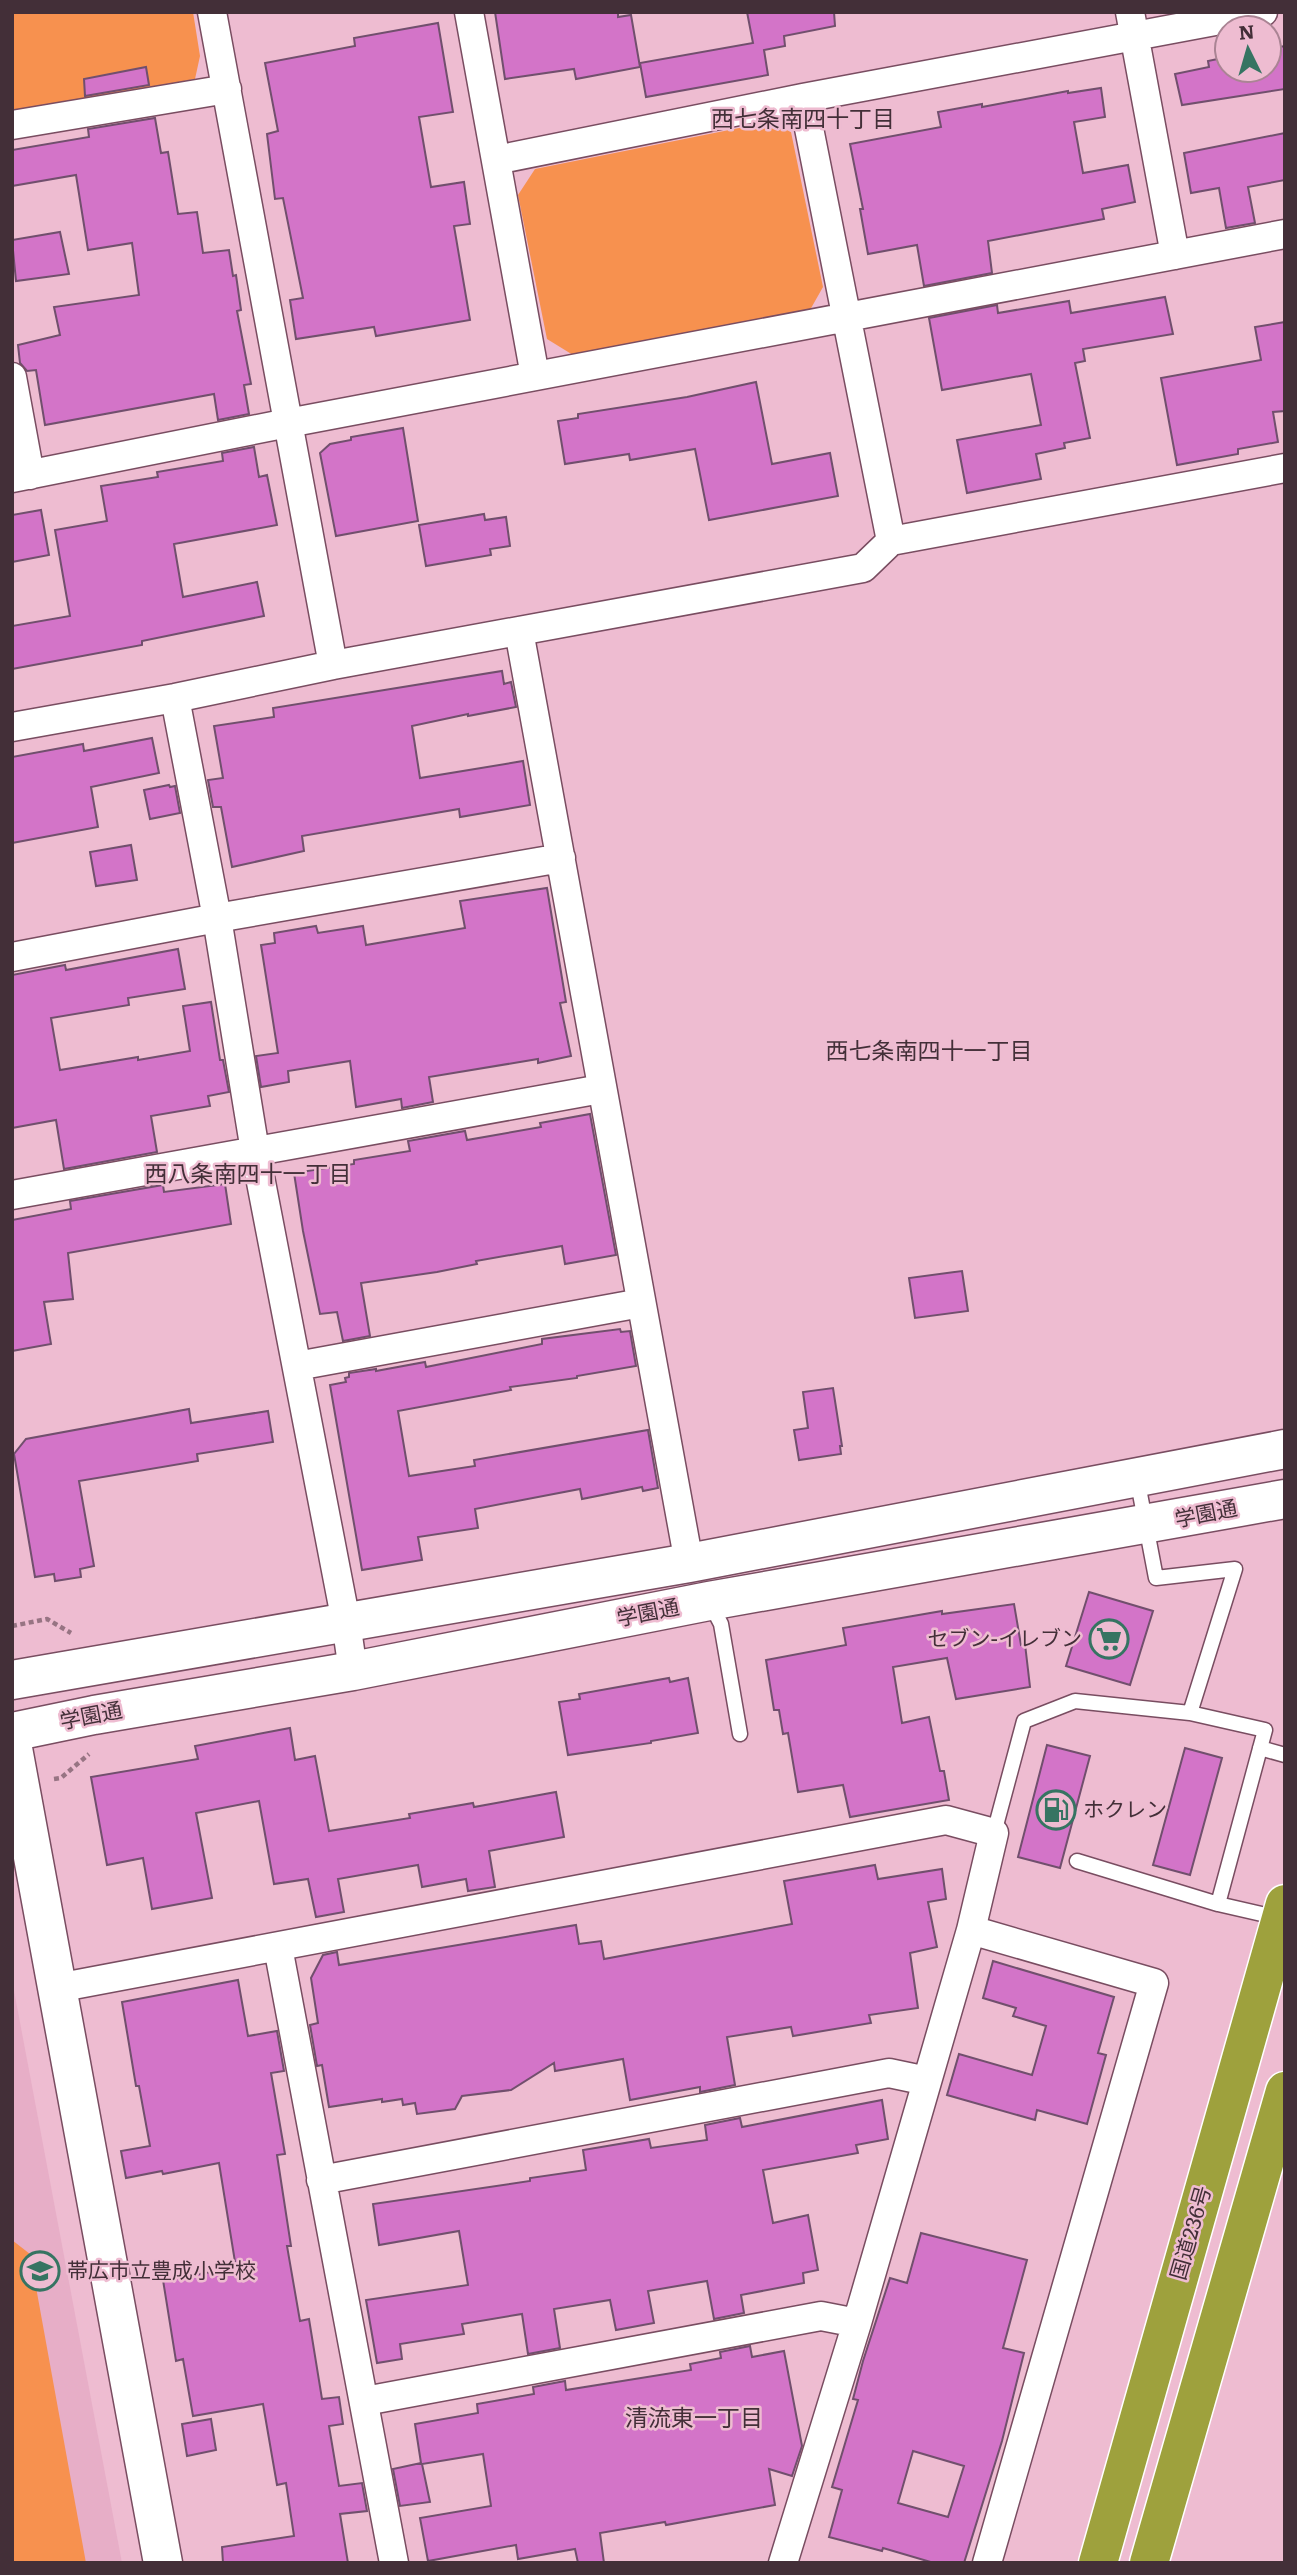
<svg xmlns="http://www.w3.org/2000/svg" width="1297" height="2575" viewBox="0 0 1297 2575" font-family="Literata,'Noto Sans JP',serif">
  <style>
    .built { fill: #e7aec7 }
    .green { fill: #f7914f }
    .building { fill: #d374c8; stroke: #714f6d; stroke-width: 2; fill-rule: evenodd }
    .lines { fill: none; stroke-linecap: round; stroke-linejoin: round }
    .lane-casing { stroke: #794d61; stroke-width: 17 }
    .street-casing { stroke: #794d61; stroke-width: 31 }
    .secondary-casing { stroke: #794d61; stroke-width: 41 }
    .highway-casing { stroke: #fff; stroke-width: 41 }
    .path { stroke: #977483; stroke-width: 4.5; stroke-dasharray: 5 3.5; stroke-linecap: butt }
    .lane { stroke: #fff; stroke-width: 14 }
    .street { stroke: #fff; stroke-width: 28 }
    .secondary { stroke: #fff; stroke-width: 38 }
    .highway { stroke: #9ea13d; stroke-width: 38 }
    .labels { text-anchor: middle; stroke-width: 5; stroke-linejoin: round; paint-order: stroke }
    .street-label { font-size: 21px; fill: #432f38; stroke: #eebcd1 }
    .poi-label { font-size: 21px; fill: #432f38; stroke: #eebcd1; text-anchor: start }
    .neighbourhood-label { font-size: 23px; fill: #432f38; stroke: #eebcd1 }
  </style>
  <rect width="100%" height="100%" fill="#eebcd1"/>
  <!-- built -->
  <path class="built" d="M 12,1980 L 122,2563 L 12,2563 Z"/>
  <!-- green -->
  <path class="green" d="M 12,12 L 193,12 L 200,56 L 195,79 L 12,112 Z
    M 769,122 L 791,132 L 823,287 L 810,310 L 573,355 L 547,339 L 518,195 L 535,169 Z
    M 12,2240 L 30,2254 L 86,2563 L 12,2563 Z"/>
  <!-- building -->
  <path class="building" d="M 495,12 L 618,12 L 618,17 L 631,15 L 640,67 L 576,79 L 574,69 L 505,79 Z
    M 747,12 L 834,12 L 835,26 L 784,36 L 785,46 L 764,50 L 768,75 L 646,97 L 640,63 L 753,43 Z
    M 438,23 L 453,112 L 419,117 L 431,187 L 464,182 L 470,224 L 454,226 L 470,320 L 376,336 L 374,327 L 296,339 L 290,300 L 303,298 L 283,198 L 275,199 L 267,134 L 278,131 L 265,63 L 355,46 L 354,38 Z
    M 1285,46 L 1285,89 L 1182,105 L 1175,74 L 1209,67 L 1208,61 L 1227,57 L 1227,70 L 1269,70 L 1269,49 Z
    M 146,67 L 149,85 L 85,96 L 84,79 Z
    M 1101,88 L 1105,117 L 1074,122 L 1083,173 L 1128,165 L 1135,202 L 1102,209 L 1104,219 L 988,241 L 992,273 L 924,286 L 917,245 L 868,254 L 860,209 L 863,209 L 850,144 L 941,127 L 938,112 L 982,104 L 982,107 L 1068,91 L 1068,93 Z
    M 155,118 L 161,153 L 168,152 L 178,214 L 197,212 L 203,253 L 229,250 L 233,276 L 236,275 L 241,310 L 237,311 L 251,384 L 244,385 L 249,414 L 218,420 L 214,394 L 45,425 L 36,370 L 27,371 L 20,363 L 18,345 L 60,335 L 54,307 L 139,295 L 132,243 L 88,250 L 76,175 L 12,186 L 12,150 L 89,137 L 88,129 Z
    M 1285,133 L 1285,180 L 1248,187 L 1255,223 L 1226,228 L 1219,188 L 1191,193 L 1184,153 Z
    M 60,232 L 69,274 L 16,281 L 12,240 Z
    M 1165,297 L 1173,334 L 1083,349 L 1085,361 L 1075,363 L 1090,438 L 1064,443 L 1065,448 L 1036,454 L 1041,479 L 967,493 L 957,440 L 1041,425 L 1031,374 L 942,390 L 929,318 L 997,305 L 998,313 L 1069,301 L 1071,313 Z
    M 1285,322 L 1285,411 L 1273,412 L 1278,442 L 1238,449 L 1238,454 L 1177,465 L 1161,378 L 1261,360 L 1255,327 Z
    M 756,382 L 772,464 L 830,453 L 838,496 L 709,520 L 695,449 L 630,460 L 629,454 L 565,464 L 558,421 L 578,418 L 578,414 L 687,397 Z
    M 403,428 L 418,521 L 336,536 L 320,453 L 330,444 L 351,440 L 351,437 Z
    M 254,447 L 259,477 L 267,475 L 277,525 L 174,544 L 183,597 L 257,582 L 264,616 L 142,641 L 142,645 L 12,669 L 12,626 L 70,616 L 55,530 L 107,521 L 101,486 L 158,477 L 157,472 L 223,461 L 222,453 Z
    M 41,510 L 49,555 L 12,562 L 12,515 Z
    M 484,514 L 485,520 L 506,517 L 510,546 L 490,549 L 491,555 L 426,566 L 419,525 Z
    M 502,671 L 504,684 L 511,682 L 516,707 L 468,716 L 468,714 L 412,726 L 420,778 L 523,761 L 530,805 L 460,817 L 459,809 L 302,836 L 304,851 L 232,867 L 221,807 L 213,807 L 208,780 L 223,778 L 214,726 L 274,717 L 273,708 Z
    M 152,738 L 159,773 L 91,787 L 98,827 L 12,843 L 12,757 L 83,744 L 84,751 Z
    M 169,785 L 170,787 L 175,786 L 180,813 L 150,819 L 144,790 Z
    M 131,845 L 137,880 L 96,886 L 90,852 Z
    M 547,888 L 566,1002 L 560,1003 L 571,1056 L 538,1063 L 538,1059 L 429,1077 L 433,1102 L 402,1108 L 401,1099 L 356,1107 L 350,1061 L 288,1071 L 289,1082 L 261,1087 L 256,1056 L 278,1053 L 261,945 L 275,943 L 274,933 L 316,926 L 318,933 L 363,926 L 366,945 L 465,928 L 460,901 Z
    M 178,949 L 185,989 L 128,998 L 129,1005 L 51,1018 L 60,1070 L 138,1057 L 138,1060 L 190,1051 L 183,1006 L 211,1002 L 220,1060 L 223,1060 L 229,1092 L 208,1096 L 210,1106 L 151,1116 L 157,1152 L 64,1169 L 56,1120 L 12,1128 L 12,975 L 65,965 L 66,970 Z
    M 590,1114 L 616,1255 L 565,1264 L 562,1246 L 476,1261 L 477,1264 L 437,1272 L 361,1283 L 370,1336 L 343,1341 L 337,1312 L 320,1314 L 303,1231 L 294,1173 L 354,1164 L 354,1160 L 410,1151 L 408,1141 L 465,1131 L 467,1140 L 541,1127 L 540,1123 Z
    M 225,1184 L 231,1224 L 68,1253 L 73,1299 L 44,1302 L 51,1344 L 12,1351 L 12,1220 L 71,1209 L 70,1201 L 163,1185 L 164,1192 Z
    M 962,1271 L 968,1311 L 915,1318 L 909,1278 Z
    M 620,1329 L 621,1332 L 630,1331 L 636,1366 L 577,1376 L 577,1378 L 510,1387 L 511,1390 L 398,1411 L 409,1476 L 475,1466 L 474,1460 L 648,1430 L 658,1488 L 643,1491 L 642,1487 L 582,1499 L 580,1489 L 475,1509 L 478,1528 L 418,1537 L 422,1560 L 362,1570 L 330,1385 L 346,1382 L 345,1378 L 349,1377 L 349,1373 L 376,1369 L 376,1371 L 425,1362 L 426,1367 L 542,1344 L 542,1339 Z
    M 833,1388 L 842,1446 L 840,1446 L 841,1454 L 799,1460 L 794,1430 L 808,1428 L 803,1392 Z
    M 189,1409 L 191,1423 L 268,1411 L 273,1442 L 197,1454 L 198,1461 L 79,1481 L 94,1566 L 80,1569 L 81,1577 L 55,1581 L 54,1574 L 35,1577 L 14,1454 L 26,1439 Z
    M 1089,1592 L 1153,1611 L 1130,1685 L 1066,1666 Z
    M 1014,1604 L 1021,1645 L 1025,1644 L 1030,1687 L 956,1699 L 947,1658 L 893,1667 L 902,1723 L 929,1717 L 940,1771 L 944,1771 L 949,1800 L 850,1817 L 843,1785 L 798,1792 L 788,1733 L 783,1734 L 779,1710 L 774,1710 L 766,1660 L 846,1645 L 843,1628 L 942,1611 L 942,1614 Z
    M 669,1678 L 670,1682 L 688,1678 L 698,1733 L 651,1741 L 651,1743 L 568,1755 L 559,1702 L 580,1699 L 579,1694 Z
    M 290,1728 L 295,1760 L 315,1756 L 329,1831 L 410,1818 L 409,1814 L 473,1803 L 474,1807 L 556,1792 L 564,1837 L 489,1851 L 495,1887 L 468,1891 L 466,1879 L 422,1887 L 418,1865 L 338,1879 L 344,1912 L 316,1917 L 308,1879 L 274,1884 L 259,1801 L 196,1813 L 212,1898 L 152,1909 L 143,1858 L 107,1865 L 91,1777 L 198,1759 L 195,1746 Z
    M 1047,1745 L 1090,1756 L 1060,1868 L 1018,1857 Z
    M 1185,1748 L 1222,1758 L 1190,1875 L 1153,1865 Z
    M 875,1865 L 878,1879 L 942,1869 L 946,1899 L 928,1902 L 937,1947 L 910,1953 L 918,2008 L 869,2015 L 871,2023 L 793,2036 L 791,2027 L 727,2037 L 735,2085 L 700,2092 L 700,2087 L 630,2100 L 623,2059 L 555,2071 L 554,2063 L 511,2090 L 462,2096 L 455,2109 L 417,2114 L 415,2103 L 403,2105 L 402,2099 L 382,2102 L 382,2099 L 329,2107 L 322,2065 L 317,2066 L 310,2025 L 318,2023 L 311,1978 L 323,1955 L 337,1952 L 339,1965 L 576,1925 L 579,1944 L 601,1941 L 604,1959 L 792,1924 L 784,1881 Z
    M 993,1961 L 1114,1997 L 1098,2053 L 1106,2055 L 1087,2124 L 1037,2110 L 1035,2120 L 947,2095 L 959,2054 L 1032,2075 L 1046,2026 L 1013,2016 L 1016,2008 L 983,1998 Z
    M 238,1980 L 248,2036 L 277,2031 L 284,2071 L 271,2073 L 285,2154 L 277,2155 L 291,2246 L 287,2246 L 300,2321 L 309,2319 L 322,2399 L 339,2397 L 343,2424 L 329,2426 L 339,2486 L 362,2483 L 367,2511 L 340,2514 L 348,2563 L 223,2563 L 222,2547 L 294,2536 L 286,2483 L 277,2485 L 263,2404 L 193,2416 L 183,2359 L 176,2361 L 163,2280 L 236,2268 L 219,2163 L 163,2174 L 162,2171 L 126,2178 L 121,2151 L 150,2146 L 139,2086 L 136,2086 L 122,2002 Z
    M 882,2100 L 888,2139 L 856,2145 L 858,2153 L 763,2170 L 773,2223 L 808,2215 L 818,2270 L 803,2273 L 804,2283 L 741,2295 L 744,2313 L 714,2319 L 707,2281 L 648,2291 L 654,2323 L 616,2330 L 610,2300 L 554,2309 L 560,2348 L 528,2354 L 522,2314 L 462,2324 L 464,2334 L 400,2344 L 402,2359 L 377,2363 L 366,2300 L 468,2285 L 459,2231 L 379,2245 L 373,2204 L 530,2181 L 530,2178 L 586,2170 L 583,2150 L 649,2139 L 651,2148 L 707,2140 L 705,2125 L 740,2118 L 742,2127 Z
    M 921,2233 L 1027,2260 L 1003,2348 L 1024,2353 L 1002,2441 L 964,2563 L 934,2563 L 883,2548 L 882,2551 L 829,2537 L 842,2490 L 832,2487 L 858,2400 L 853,2399 L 863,2361 L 890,2278 L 907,2283 ZM 913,2451 L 964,2466 L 948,2517 L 898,2503 Z
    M 750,2346 L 752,2357 L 784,2351 L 802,2446 L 792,2476 L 769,2469 L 775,2505 L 666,2525 L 665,2522 L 600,2533 L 604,2563 L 578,2563 L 575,2549 L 518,2559 L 516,2545 L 428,2561 L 420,2518 L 491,2506 L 483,2454 L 422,2464 L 430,2502 L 400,2506 L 393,2469 L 421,2463 L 415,2424 L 478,2413 L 477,2404 L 534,2394 L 533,2387 L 565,2381 L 566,2390 L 691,2370 L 690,2364 L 721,2358 L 720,2352 Z
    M 211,2419 L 216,2450 L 187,2456 L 182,2424 Z"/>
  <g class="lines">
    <!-- lane casing -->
    <g class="lane-casing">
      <path id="lane" d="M 1137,1478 L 1156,1578 L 1235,1569 L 1190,1713 L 1265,1730 L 1218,1904 L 1279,1918
        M 710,1603 L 721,1624 L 740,1734
        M 1260,1748 L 1285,1755
        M 994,1833 L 1024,1721 L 1075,1701 L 1190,1713
        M 1077,1861 L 1218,1904"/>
    </g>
    <!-- street casing -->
    <g class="street-casing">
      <path id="street" d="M 212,12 L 333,665
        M 469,12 L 535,376
        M 1130,12 L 1175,255
        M 803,98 L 891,541
        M 12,125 L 227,89
        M 496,160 L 803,98 L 1263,12
        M 12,377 L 30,475
        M 12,478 L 288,423 L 1285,234
        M 519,631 L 689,1563
        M 175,698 L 217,918 L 255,1151 L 346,1622 L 353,1671
        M 12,727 L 175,698 L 333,665 L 863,568 L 891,541 L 1285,468
        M 12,957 L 217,918 L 561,858
        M 12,1195 L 601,1089
        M 297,1366 L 641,1303
        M 971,1930 L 1154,1983 L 987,2563
        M 278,1947 L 394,2563
        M 57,1988 L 946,1820 L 994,1833 L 971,1930 L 857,2323 L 783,2563
        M 321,2180 L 889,2073 L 927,2081
        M 365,2401 L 821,2316 L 857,2323"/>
    </g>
    <!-- secondary casing -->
    <g class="secondary-casing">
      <path id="secondary" d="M 12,1680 L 689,1563 L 1285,1449
        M 12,1732 L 94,1715 L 353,1671 L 709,1601 L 1285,1499
        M 12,1743 L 163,2563"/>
    </g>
    <!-- highway casing -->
    <g class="highway-casing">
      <path id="highway" d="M 1098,2563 L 1285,1904
        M 1149,2563 L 1285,2091"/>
    </g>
    <!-- path -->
    <path class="path" d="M 12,1626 L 47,1619 L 71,1633
      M 54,1779 L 61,1778 L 89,1754"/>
    <!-- lane -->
    <use href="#lane" class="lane"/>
    <!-- street -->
    <use href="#street" class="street"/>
    <!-- secondary -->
    <use href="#secondary" class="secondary"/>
    <!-- highway -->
    <use href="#highway" class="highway"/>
  </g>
  <!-- icons -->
  <defs>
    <g id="supermarket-ring" transform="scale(2.0125)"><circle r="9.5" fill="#eebcd1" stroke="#367462" stroke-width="1.5"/><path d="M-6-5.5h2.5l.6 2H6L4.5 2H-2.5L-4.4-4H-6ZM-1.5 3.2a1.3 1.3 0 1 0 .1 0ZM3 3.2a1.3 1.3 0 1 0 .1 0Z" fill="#367462"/></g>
    <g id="fuel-ring" transform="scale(2.0125)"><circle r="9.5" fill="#eebcd1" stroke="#367462" stroke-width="1.5"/><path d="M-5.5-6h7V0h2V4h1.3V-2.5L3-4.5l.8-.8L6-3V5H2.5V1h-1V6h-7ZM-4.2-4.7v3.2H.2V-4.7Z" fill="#367462"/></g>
    <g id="school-ring" transform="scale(2.0125)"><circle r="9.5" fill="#eebcd1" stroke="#367462" stroke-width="1.5"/><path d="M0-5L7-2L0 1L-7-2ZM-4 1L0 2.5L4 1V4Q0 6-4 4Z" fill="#367462"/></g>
  </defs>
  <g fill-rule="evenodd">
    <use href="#supermarket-ring" x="1109" y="1639"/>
    <use href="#fuel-ring" x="1056" y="1810"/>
    <use href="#school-ring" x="40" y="2271"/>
  </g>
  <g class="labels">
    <!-- street labels -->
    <g class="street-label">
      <text transform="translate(1206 1514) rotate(-11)" y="7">学園通</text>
      <text transform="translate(648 1613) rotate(-11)" y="7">学園通</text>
      <text transform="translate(91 1716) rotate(-11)" y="7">学園通</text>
      <text transform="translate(1191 2233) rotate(-74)" y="7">国道236号</text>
    </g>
    <!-- poi labels -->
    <g class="poi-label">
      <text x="1082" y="1646" text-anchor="end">セブン-イレブン</text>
      <text x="1083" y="1817">ホクレン</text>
      <text x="67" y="2278">帯広市立豊成小学校</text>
    </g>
    <!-- neighbourhood labels -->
    <g class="neighbourhood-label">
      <text x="803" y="127">西七条南四十丁目</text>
      <text x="929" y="1059">西七条南四十一丁目</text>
      <text x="248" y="1182">西八条南四十一丁目</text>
      <text x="694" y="2426">清流東一丁目</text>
    </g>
  </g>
  <!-- border -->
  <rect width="1297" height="2575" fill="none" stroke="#432f38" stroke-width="28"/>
  <!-- north arrow -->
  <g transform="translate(1248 49) rotate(355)"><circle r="33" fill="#eebcd1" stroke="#aa8494" stroke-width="2"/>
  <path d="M0-5L12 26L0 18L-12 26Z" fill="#367462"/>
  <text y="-10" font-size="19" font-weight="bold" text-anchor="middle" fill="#432f38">N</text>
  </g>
</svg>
